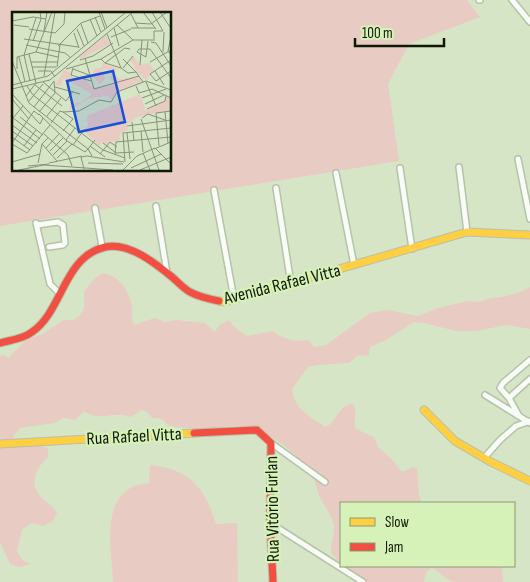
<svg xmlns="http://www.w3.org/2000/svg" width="530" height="582" viewBox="0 0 530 582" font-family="'Sofia Sans Condensed',sans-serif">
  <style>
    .green { fill: #e8ccc3; fill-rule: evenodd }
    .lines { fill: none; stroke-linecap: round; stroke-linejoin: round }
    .street-casing { stroke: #b6c2a9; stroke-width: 8 }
    .slow-casing { stroke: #b6c2a9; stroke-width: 9 }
    .jam-casing { stroke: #b6c2a9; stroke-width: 9 }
    .street { stroke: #f9fbf6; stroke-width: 5 }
    .slow { stroke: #ffcf43; stroke-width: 7 }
    .jam { stroke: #f24e42; stroke-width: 7 }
    .labels { text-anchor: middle; stroke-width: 4.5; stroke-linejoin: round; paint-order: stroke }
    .street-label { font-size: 18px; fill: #101905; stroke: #d6f2b9 }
    .inset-road { fill: none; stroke: #879379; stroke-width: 1 }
    .view { fill: #1d4ed8; fill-opacity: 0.15; stroke: #1d4ed8; stroke-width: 2.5 }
    .inset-edge { fill: none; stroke: #101905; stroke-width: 2.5 }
  </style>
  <rect width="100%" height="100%" fill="#d6e5c6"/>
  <!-- green -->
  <path class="green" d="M 0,0 L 467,0 L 480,17 L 409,44 L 388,84 L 399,161 L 0,226 ZM 14,14 L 170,14 L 170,170 L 14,170 Z
    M 103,273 C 120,276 131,292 132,309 C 132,315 131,319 134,325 L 155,318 L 165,322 L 176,320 L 205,323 L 215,332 L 219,325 L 229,320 L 234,327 L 247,336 L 273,331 C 284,340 295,342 309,340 L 314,347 L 326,345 L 370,313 L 388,310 L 418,316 L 438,308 L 468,301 L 479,302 L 491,298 L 502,297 L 523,291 L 530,287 L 530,329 L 506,325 L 477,331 L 456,331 L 425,323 L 414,322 L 386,340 L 370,347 L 369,354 L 368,356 L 358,355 L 349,363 L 317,365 L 308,367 L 292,389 C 294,409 310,417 326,427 C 337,421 340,403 353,404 C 359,414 352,420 356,429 L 374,437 L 378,447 L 391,458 L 401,471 L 405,471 L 413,467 L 417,468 L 419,495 L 422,503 L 341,503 L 341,563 C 321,548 338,541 333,522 C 330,512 323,505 319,495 C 316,488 316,480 311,474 C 297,452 266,428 240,426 C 226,424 213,431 198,429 C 190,428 180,428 171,426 C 167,425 166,422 163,420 C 160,418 155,418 152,418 L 147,412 L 142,410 L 131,417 C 113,410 101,423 84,411 L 75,420 L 64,418 L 55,423 L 20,428 L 13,437 L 20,445 L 38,445 L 48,448 L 48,457 C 39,465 29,480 38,493 C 43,501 52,504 57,513 L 53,521 L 43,526 L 31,523 L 22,530 L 17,550 L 22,560 L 30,564 L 20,567 L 10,564 L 0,542 L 0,356 L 3,355 L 8,358 L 26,340 L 42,334 L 64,320 L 74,320 L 80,315 L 84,309 L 84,291 L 95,278 Z
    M 150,465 C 189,469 205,487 216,524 L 237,523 L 238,582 L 113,582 C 112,551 100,502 134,486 C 138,484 144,484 149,483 Z
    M 344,566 L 502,566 L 503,582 L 453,582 C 443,579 440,570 431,568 L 426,573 L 424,582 L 362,582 Z"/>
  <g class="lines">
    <!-- street casing -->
    <g class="street-casing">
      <path id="street" d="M 479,0 L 480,0
        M 512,0 L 530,22
        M 518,159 L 530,219
        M 459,167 L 467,232
        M 400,168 L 412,249
        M 336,173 L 354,265
        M 276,188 L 291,284
        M 214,190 L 234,299
        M 156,206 L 167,273
        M 95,208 L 102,246
        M 36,223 L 50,284 L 59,293
        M 37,225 L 58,222 L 63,225 L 65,243 L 63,245 L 49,247
        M 485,395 L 530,423
        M 509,398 L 530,379
        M 519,416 L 509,398 L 500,388 L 503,383 L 530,360
        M 271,443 L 325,482
        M 484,458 L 500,440 L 516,426 L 530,421
        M 270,523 L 363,582"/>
    </g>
    <!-- slow casing -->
    <g class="slow-casing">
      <path id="slow" d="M 219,301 L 225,302 L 467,232 L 530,235
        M 424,410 L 455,441 L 491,462 L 530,481
        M 0,444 L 194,433"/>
    </g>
    <!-- jam casing -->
    <g class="jam-casing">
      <path id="jam" d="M 0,343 C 11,340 23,339 32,332 C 63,311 63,257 105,247 C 129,242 155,263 172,277 C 178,282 183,288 190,292 C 199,297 209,299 219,301
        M 194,433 L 257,430 L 271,443 L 270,523 L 273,582"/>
    </g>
    <!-- street -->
    <use href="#street" class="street"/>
    <!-- slow -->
    <use href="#slow" class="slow"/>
    <!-- jam -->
    <use href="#jam" class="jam"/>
  </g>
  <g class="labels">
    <!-- street labels -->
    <g class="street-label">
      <text transform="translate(282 284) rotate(-14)" y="6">Avenida Rafael Vitta</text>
      <text transform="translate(134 436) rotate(-3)" y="6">Rua Rafael Vitta</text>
      <text transform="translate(272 509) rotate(-91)" y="6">Rua Vitório Furlan</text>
    </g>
  </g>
  <!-- overview -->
  <g transform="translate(12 12)">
    <rect width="159" height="159" fill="#d6e5c6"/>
    <path d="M 94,23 L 98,32 L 68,47 L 67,45 ZM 121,44 L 128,53 L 137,51 L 142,58 L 134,68 L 125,60 L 118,47 ZM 91,51 L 108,58 L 90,58 L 93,67 L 88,72 L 80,63 L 83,56 L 89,56 ZM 52,58 L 58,60 L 63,69 L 69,63 L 82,77 L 103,72 L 98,66 L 100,60 L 107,67 L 126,65 L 129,70 L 104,80 L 99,88 L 95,84 L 78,86 L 57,98 L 59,92 L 70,90 L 80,82 L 55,68 L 51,67 L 49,74 L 43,73 ZM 128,82 L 134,99 L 153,89 L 155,84 L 159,86 L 159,98 L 125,105 L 114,113 L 117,120 L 115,118 L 107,123 L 108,130 L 98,129 L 94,133 L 90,130 L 87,134 L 71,118 L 76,114 L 75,104 Z" fill="#e8ccc3"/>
    <path class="inset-road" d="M 87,0 L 93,17M 89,0 L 95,16M 131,0 L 144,17M 140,0 L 151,19M 148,0 L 158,15M 119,2 L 126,16M 83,5 L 89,20M 78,7 L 85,24M 0,9 L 21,5 L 34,7M 69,11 L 88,4M 123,11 L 139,12 L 155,0M 69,12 L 76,31M 2,13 L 17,15M 105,13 L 121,28M 102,16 L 107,34M 119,16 L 143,16M 17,17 L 43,21 L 52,12 L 53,0M 65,17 L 72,34M 32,19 L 35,0M 62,21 L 67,36M 95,22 L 109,56 L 116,61 L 124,60 L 131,70M 159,24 L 156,39 L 159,43M 99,25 L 119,17M 12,27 L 66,35M 21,29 L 29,7 L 28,0M 136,29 L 135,37 L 134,44 L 134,45 L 125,40 L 127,37 L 138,37 L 159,66M 142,29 L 142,19 L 151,19M 139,30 L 144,31 L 159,54M 14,33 L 53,41 L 59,46M 46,34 L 69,11M 24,40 L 40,0M 151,40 L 152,20M 7,45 L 13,70M 73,46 L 82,77 L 127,64M 89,47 L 93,51 L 109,56M 111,47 L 124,60M 68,48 L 81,44 L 101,31M 159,48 L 138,62 L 144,69 L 159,59M 0,49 L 17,91 L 76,137 L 73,140M 19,50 L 45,50M 138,50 L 159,38M 93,51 L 113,36 L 118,37M 128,53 L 130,28M 20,55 L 44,55M 45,55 L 48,33M 61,56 L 59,63 L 79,69M 111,56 L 121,44M 5,57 L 5,45 L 24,40 L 46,45M 54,57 L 89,47 L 121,28 L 141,28M 61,57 L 77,63M 26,59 L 39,59 L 43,65M 143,59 L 152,73M 32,64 L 43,0M 18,69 L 12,43 L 24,6M 31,70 L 54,89 L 61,79M 134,70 L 144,94M 0,73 L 36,64 L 114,0M 23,73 L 50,94M 15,74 L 21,83 L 91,138 L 113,146M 124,74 L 127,81 L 140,77 L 159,86M 43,75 L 68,82M 0,77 L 38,68 L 121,0M 0,82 L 28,112 L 31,106M 14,84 L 24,71 L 17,42M 130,86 L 154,77M 0,87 L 17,107M 17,89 L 31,72M 133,92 L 152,83M 22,95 L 42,69M 135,97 L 153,89 L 154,84M 27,100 L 43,81 L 42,69M 51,100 L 67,99 L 87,88 L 99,90 L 105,80 L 134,69 L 159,78M 153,100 L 156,131M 27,102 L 55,129 L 73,140M 35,104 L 49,86M 0,105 L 28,127M 8,105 L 31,123M 1,106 L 11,94M 130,106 L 136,102 L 153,108M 129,107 L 147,158M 120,110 L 122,129M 39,111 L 48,99 L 51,100 L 61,107 L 51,119M 0,113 L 25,131M 115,114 L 159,108M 0,119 L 21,134M 129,119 L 131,140M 115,121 L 118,147M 32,122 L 56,143 L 60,154M 0,125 L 18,138M 54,128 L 63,116M 0,131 L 22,99 L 27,103M 91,131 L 104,141 L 122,140M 0,132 L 15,141M 30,132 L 45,149M 61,133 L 71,119M 12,134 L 24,118M 78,134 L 93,145M 147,134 L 144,101 L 159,99M 34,136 L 47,122M 142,137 L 159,130M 38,139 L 51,126M 15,141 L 38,113M 131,141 L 138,158M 88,142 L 98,130 L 105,135M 41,143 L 55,129M 103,143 L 104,130 L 159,125M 75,144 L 112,150M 80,144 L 76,137 L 83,128M 45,146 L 60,132M 0,150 L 28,142M 113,150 L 111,121 L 159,116M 26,151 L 30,132 L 36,126M 37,151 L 70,144M 76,151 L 111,152M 16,154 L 37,152M 119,156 L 149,142M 72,157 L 69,145 L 75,144M 7,158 L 32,153 L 101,158M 111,158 L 125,144 L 143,136 L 159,152M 128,158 L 159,145"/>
    <path class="view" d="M 101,59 L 113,110 L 67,120 L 55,69 Z"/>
    <rect width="159" height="159" class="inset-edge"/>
  </g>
  <!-- legend -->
  <rect x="340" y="502" width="175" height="65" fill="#d6f2b9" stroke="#879b71"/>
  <rect x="350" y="518" width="25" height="8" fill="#ffcf43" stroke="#879b71"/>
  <text x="385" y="527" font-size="15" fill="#101905">Slow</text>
  <rect x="350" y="543" width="25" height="8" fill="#f24e42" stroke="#879b71"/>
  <text x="385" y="552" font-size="15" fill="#101905">Jam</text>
  <!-- scale -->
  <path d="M355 38v8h89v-8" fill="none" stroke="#101905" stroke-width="2.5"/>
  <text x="362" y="38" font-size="15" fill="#101905" stroke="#d6f2b9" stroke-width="4" paint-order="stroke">100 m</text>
</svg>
